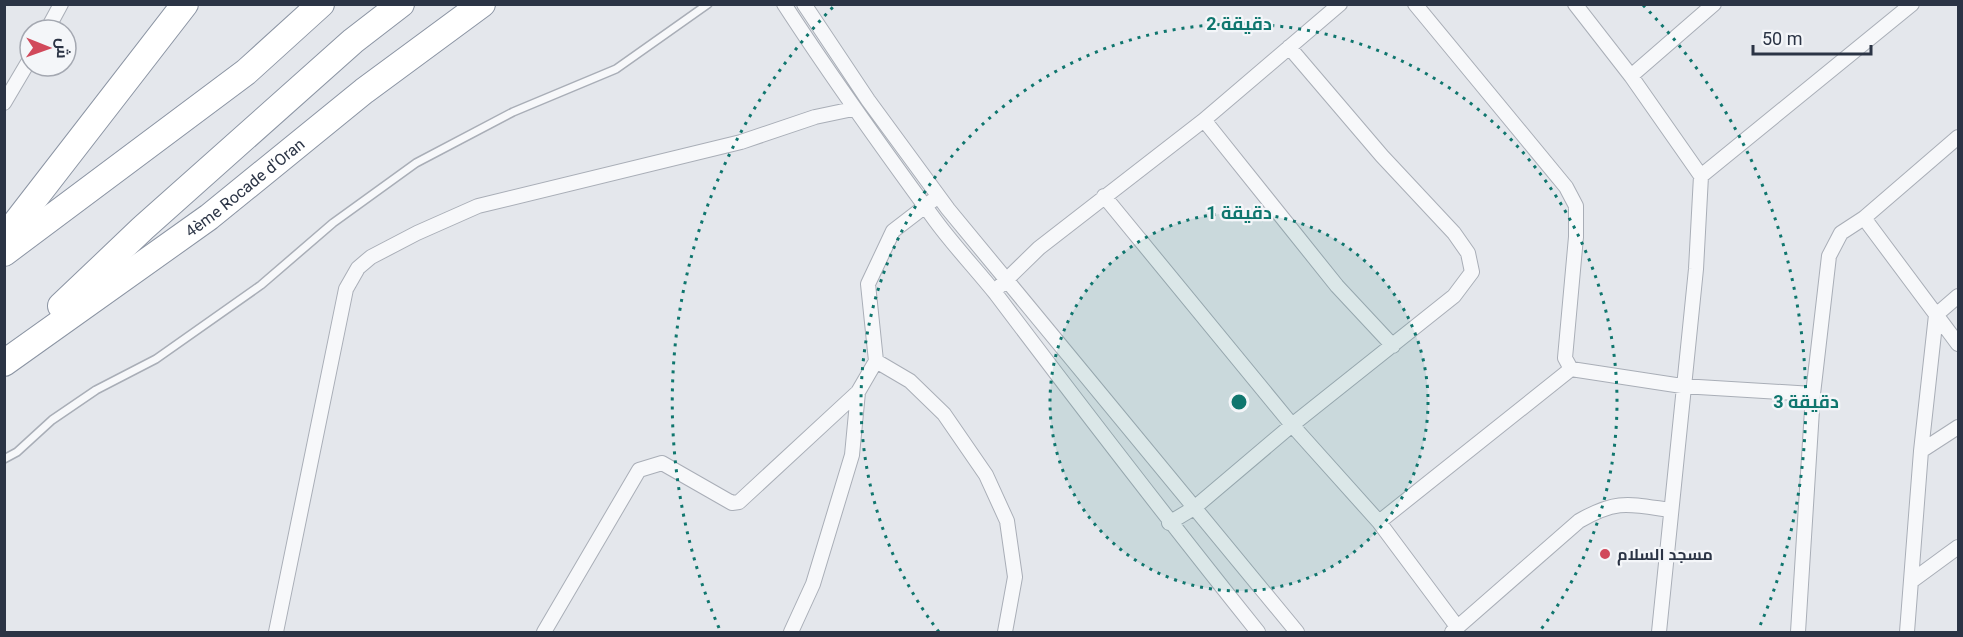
<svg xmlns="http://www.w3.org/2000/svg" width="1963" height="637" viewBox="0 0 1963 637" font-family="Roboto,Cairo,sans-serif">
  <style>
    .lines { fill: none; stroke-linecap: round; stroke-linejoin: round }
    .service-casing { stroke: #a9aeb7; stroke-width: 10 }
    .minor-casing { stroke: #a9aeb7; stroke-width: 16 }
    .motorway-casing { stroke: #8b94a3; stroke-width: 28 }
    .service { stroke: #f7f8fa; stroke-width: 7 }
    .minor { stroke: #f7f8fa; stroke-width: 14 }
    .motorway { stroke: #fff; stroke-width: 26 }
    .ring { fill: none; stroke: #0f766e; stroke-width: 3; stroke-dasharray: 3 6 }
    .poi-dot { fill: #d1495b; stroke: #f4f6f9; stroke-width: 2 }
    .labels { text-anchor: middle; stroke-width: 4.5; stroke-linejoin: round; paint-order: stroke }
    .street-label { font-size: 16px; fill: #2b3445; stroke: #f4f6f9 }
    .poi-label { font-size: 16px; font-weight: bold; fill: #2b3445; stroke: #f4f6f9; text-anchor: start }
    .centre { fill: #0f766e; stroke: #f4f6f9; stroke-width: 3 }
    .ring-label { font-size: 18px; text-anchor: middle; font-weight: bold; fill: #0f766e; stroke: #f4f6f9; stroke-width: 4.5; stroke-linejoin: round; paint-order: stroke }
  </style>
  <rect width="100%" height="100%" fill="#e4e7ec"/>
  <g class="lines">
    <!-- service casing -->
    <g class="service-casing">
      <path id="service" d="M 4,459 L 17,452 L 52,420 L 96,390 L 156,359 L 261,285 L 333,223 L 416,163 L 513,112 L 616,69 L 708,4"/>
    </g>
    <!-- minor casing -->
    <g class="minor-casing">
      <path id="minor" d="M 784,4 C 832,78 883,149 935,220 C 954,246 976,269 996,294 C 1082,408 1169,521 1258,632
        M 804,4 L 868,100 L 948,209 L 1297,632
        M 1575,4 L 1631,76 L 1701,176 L 1696,269 L 1659,632
        M 47,30 L 61,4
        M 1631,76 L 1714,4
        M 4,103 L 30,59
        M 1204,120 L 1337,286 L 1393,346
        M 1701,176 L 1912,4
        M 1104,196 L 1292,425 L 1379,522 L 1458,628
        M 1864,218 L 1958,344
        M 1000,286 L 1039,248 L 1204,120 L 1340,4
        M 876,361 L 910,381 L 944,414 L 986,475 L 1007,521 L 1015,577 L 1005,632
        M 1571,369 L 1682,386 L 1813,394
        M 1921,451 L 1958,427
        M 1379,522 L 1571,369 L 1565,358 L 1576,237 L 1576,206 L 1566,187 L 1415,4
        M 1169,523 L 1194,508 L 1292,425 L 1454,296 L 1472,272 L 1468,253 L 1454,233 L 1382,156 L 1289,47
        M 1913,580 L 1958,547
        M 276,632 L 346,289 L 358,268 L 371,257 L 417,233 L 478,206 L 741,142 L 815,117 L 853,109
        M 544,632 L 639,470 L 662,463 L 732,503 L 739,502 L 858,392 L 876,361 L 868,284 L 893,231 L 932,201
        M 791,632 L 813,584 L 852,455 L 858,392
        M 1452,632 L 1579,521 C 1617,499 1629,504 1670,510
        M 1798,632 L 1813,394 L 1829,256 L 1841,233 L 1864,218 L 1958,137
        M 1907,632 L 1921,451 L 1936,315 L 1958,296"/>
    </g>
    <!-- motorway casing -->
    <g class="motorway-casing">
      <g id="motorway">
        <path d="M 4,238 L 185,4"/>
        <path d="M 4,253 L 246,72 L 321,4"/>
        <path d="M 61,306 L 143,228 L 353,41 L 401,4"/>
        <path id="s1" d="M 4,363 L 209,217 L 364,91 L 482,4"/>
      </g>
    </g>
    <!-- service -->
    <use href="#service" class="service"/>
    <!-- minor -->
    <use href="#minor" class="minor"/>
    <!-- motorway -->
    <use href="#motorway" class="motorway"/>
  </g>
  <!-- distance rings -->
  <circle cx="1239" cy="402" r="189" fill="#0f766e" fill-opacity=".12"/>
  <g class="ring">
    <circle cx="1239" cy="402" r="189"/>
    <path d="M939 632A378 378 0 1 1 1539 632"/>
    <path d="M719 628A567 567 0 0 1 835 5M1643 5A567 567 0 0 1 1759 628"/>
  </g>
  <!-- markers -->
  <circle class="poi-dot" cx="1605" cy="554" r="6"/>
  <g class="labels">
    <!-- street labels -->
    <g class="street-label">
      <text dy="6" stroke="none"><textPath href="#s1" startOffset="298">4ème Rocade d'Oran</textPath></text>
    </g>
    <!-- poi labels -->
    <g class="poi-label">
      <text x="1617" y="560">مسجد السلام</text>
    </g>
  </g>
  <circle cx="1239" cy="402" r="9" class="centre"/>
  <g class="ring-label">
    <text x="1239" y="30">2 دقيقة</text>
    <text x="1239" y="219">1 دقيقة</text>
    <text x="1806" y="408">3 دقيقة</text>
  </g>
  <!-- border -->
  <rect width="1963" height="637" fill="none" stroke="#2b3445" stroke-width="12"/>
  <!-- north arrow -->
  <g transform="translate(48 48) rotate(91)"><circle r="28" fill="#f4f6f9" stroke="#a4a8b1" stroke-width="1.5"/>
  <path d="M0-4.5L10 22L0 15L-10 22Z" fill="#d1495b"/>
  <text y="-9" font-size="16" font-weight="bold" text-anchor="middle" fill="#2b3445">ش</text>
  </g>
  <!-- scale -->
  <path d="M1753 45v9h118v-9" fill="none" stroke="#2b3445" stroke-width="3"/>
  <text x="1762" y="45" font-size="18" fill="#2b3445" stroke="#f4f6f9" stroke-width="4.5" paint-order="stroke">50 m</text>
</svg>
